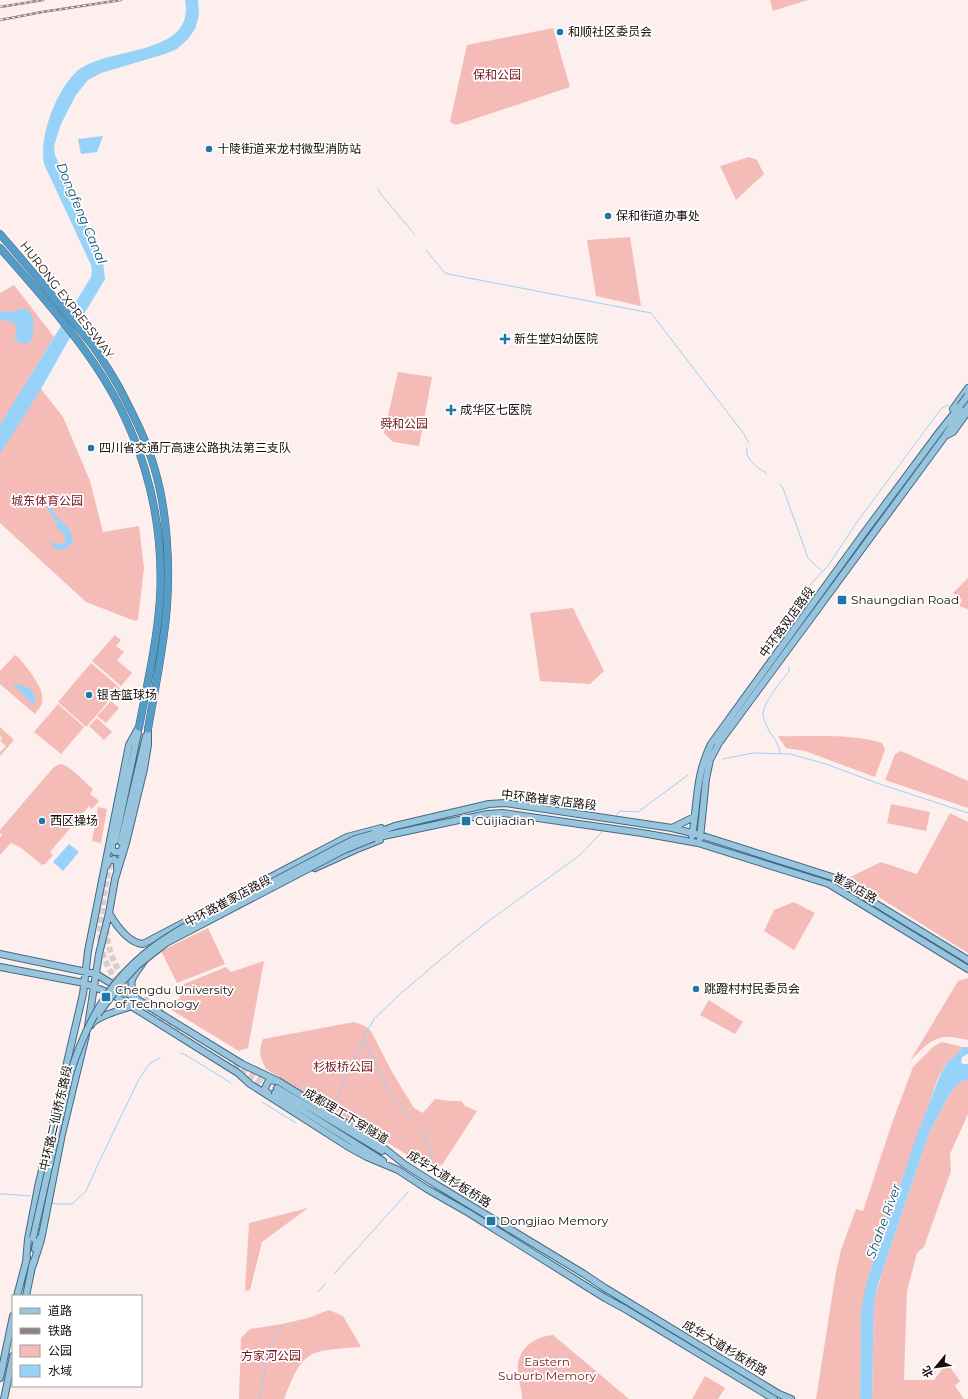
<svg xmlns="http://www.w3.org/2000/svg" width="968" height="1399" viewBox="0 0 968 1399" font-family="Montserrat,'Noto Sans SC',sans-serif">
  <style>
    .green { fill: #f4bbb7 }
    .water { fill: #97d3f9 }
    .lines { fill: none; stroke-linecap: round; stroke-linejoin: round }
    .stream { stroke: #97d3f9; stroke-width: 1 }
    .major-tunnel { stroke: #dbcdcc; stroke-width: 6; stroke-dasharray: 6 3; stroke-linecap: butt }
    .major-casing { stroke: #406b86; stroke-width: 8 }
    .highway-casing { stroke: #406b86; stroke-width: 8 }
    .major { stroke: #99c4dd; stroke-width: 6 }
    .highway { stroke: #559dc7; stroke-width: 7 }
    .rail-casing { stroke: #8e8180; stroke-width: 2.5 }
    .rail { stroke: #fff; stroke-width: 1; stroke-dasharray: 3; stroke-linecap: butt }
    .major-bridge-casing { stroke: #406b86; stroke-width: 8; stroke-linecap: butt }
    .major-bridge { stroke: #99c4dd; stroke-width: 6 }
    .poi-dot { fill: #1d78a6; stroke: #fff; stroke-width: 1.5 }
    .labels { text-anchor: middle; stroke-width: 3.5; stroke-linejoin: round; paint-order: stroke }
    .poi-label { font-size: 12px; fill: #180d0c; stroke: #fff; text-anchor: start }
    .park-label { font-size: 12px; fill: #78171d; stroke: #fff }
    .street-label { font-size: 12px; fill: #180d0c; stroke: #fff }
    .water-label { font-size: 13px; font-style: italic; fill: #165271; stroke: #fff }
  </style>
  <rect width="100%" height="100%" fill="#fdefee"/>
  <!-- green -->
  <path class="green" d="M 770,0 L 808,0 L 773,11 Z
    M 553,28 L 570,87 L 456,125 L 450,122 L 467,45 Z
    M 749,157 L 757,160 L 764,174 L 736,200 L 720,166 Z
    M 630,237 L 641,306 L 596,296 L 587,240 Z
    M 14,285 L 54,337 L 29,378 L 41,389 L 63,417 L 90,481 L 103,532 L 139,526 L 144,568 L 138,619 L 135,621 L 86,602 L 0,523 L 0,293 Z
    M 398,372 L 432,377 L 419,446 L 393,442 L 384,433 Z
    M 968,578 L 968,609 L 959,606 L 962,600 L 953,593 Z
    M 573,608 L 604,671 L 590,684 L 540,681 L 530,613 Z
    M 115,635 L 121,640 L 116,646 L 124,652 L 117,660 L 132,673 L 121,686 L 92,661 Z
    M 15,655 L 19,658 C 27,668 46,689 42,703 C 41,707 37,711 35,714 L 0,684 L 0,671 Z
    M 91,663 L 120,688 L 86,727 L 58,702 Z
    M 111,701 L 119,708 L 106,723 L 97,716 Z
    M 58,704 L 84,727 L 61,754 L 34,732 Z
    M 97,718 L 112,732 L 104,740 L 89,726 Z
    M 0,727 L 14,740 L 0,756 L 0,752 L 6,746 L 0,741 L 2,738 L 0,736 Z
    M 778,736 C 811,737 850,733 882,743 L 885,750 L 875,777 L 805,751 L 786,748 Z
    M 901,751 L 968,781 L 968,808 L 885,780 L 895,754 Z
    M 60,764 C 70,765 84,782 93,789 L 90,794 L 99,801 L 92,809 L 89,806 L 50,852 L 53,855 L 45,864 L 42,865 L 20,847 L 11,843 L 0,855 L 0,838 L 2,835 L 0,833 L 0,830 L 40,783 L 54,767 Z
    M 891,804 L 930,812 L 926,831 L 887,823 Z
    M 98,807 L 107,809 L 101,843 L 92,841 Z
    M 950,813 L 968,822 L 968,953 L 848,878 L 881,862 L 917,874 Z
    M 794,902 L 815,913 L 794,950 L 764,931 L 774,910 Z
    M 208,928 L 225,964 L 177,983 L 161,951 Z
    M 264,961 L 248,1048 L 239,1051 L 168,1008 L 180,998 L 179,986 L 226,967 L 231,972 Z
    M 968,978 L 968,1040 C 962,1039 955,1037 949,1037 C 932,1036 921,1050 910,1061 L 958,981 Z
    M 709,1000 L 743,1022 L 735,1034 L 700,1015 Z
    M 354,1022 L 365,1026 L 371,1031 L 392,1072 L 414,1108 L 423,1113 L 435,1099 L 450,1101 L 461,1101 L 465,1106 L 477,1111 L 442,1165 L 424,1165 L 266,1069 C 260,1056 258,1053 263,1039 Z
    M 942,1042 L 963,1047 L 961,1050 L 946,1064 L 938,1078 L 902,1180 L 888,1210 L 878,1248 L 871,1268 L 861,1311 L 860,1399 L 816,1399 L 836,1272 L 841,1250 L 856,1209 L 863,1211 L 892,1123 L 913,1067 L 934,1046 Z
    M 968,1079 L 968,1114 L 950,1154 L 951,1171 L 924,1247 L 917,1253 L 907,1291 L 904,1380 L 934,1380 L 947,1363 L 960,1381 L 955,1386 L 964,1399 L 872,1399 L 874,1303 L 882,1272 L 930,1131 L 950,1093 L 958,1084 Z
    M 308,1208 L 262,1242 L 250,1290 L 245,1291 L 249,1223 Z
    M 329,1310 L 343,1316 L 361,1347 C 348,1348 318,1349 309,1356 C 295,1366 290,1385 284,1399 L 239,1399 L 241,1338 L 250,1329 L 282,1324 L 308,1318 Z
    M 553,1335 L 629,1399 L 522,1399 C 522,1390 519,1383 518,1374 C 515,1351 532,1337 553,1335 Z
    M 705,1376 L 725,1388 L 718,1399 L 692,1399 Z"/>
  <!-- water -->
  <path class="water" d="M 185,0 L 198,0 L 199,15 L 195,29 L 188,39 L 177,49 L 165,54 L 101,73 L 88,80 L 76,95 L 61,124 L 54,146 L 55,155 L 103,263 L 105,279 L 64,348 L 41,389 L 0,454 L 0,425 L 91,277 L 92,271 L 91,265 L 44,164 C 41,147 45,132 50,116 C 55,102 65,82 76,72 C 105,45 196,58 185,0 Z
    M 103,136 L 97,152 L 81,154 L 78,139 Z
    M 24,308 C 37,313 33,329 32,340 L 24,344 L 18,342 L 14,338 L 17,332 C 15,318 9,323 0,319 L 0,312 L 3,311 L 13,312 Z
    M 50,500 L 53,502 L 52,511 C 60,522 73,527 73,542 C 66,550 58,554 50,543 L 52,542 C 57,545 61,545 65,542 C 67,535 61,532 56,527 L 58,522 L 54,519 L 47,508 Z
    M 15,684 C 30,687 31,687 36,700 L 32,704 L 28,700 L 29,699 L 28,697 L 27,699 L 25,695 L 24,696 L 23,694 L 13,685 Z
    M 69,844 L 79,852 L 63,871 L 53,862 Z
    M 963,1047 L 968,1047 L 968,1054 L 962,1057 L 961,1062 L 963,1064 L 968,1064 L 968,1079 L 958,1084 L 950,1093 L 930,1131 L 879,1281 L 874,1303 L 872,1399 L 860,1399 L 861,1311 L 865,1289 L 871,1268 L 878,1248 L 888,1210 L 902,1180 L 916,1137 L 939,1078 L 946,1064 L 961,1050 Z"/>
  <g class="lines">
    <!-- stream -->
    <path class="stream" d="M 378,189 L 380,193 L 415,235
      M 426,250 L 444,272 L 448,274 L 651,313 L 744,434 L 749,443
      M 747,448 C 744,460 759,468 767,474
      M 780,484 L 783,488 L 808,558 L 822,571
      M 800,603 L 808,587 L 828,566 L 857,522 L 941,409 L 947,405 L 949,406
      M 780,753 C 779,744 774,738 769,731 C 767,726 763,719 763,713 C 764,701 782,681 789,671 L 789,667
      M 723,759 L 753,753 L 790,754 L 826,764 L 877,783 L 968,813
      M 616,816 L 620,811 L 638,812 L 688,775
      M 363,1039 L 389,1090 L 395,1100 L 410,1118
      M 181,1053 L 186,1055 L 231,1083
      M 262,1102 L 296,1123
      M 335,1102 L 363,1039 L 374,1019 L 400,994 L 458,945 L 490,920 L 580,855 L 603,831
      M 420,1130 C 426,1140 432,1149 431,1161
      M 0,1194 L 4,1194 L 30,1196
      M 51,1203 L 57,1204 L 72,1204 L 86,1191 L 99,1162 L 139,1079 L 150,1063 L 160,1058
      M 334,1274 L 408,1192
      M 318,1292 L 325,1284
      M 259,1399 L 270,1345 L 284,1325"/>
    <!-- major-tunnel -->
    <path class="major-tunnel" d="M 114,846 C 108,874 97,919 101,947 C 104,960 111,975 120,985
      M 106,929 C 110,971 130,989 163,1012
      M 145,1007 L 181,1034
      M 233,1066 L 275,1093
      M 243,1067 L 277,1088"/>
    <!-- major casing -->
    <g class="major-casing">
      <path id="major" d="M 953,409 L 968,388
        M 947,435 L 953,432 L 968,411
        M 672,828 L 694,817
        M 373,834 L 395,826 L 489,804 L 505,803 L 672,828 L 700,835 L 832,877 L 968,960
        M 692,836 C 698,802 695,777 711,744 L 864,533 L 940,431 L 960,406
        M 374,838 L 487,814 L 503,813 L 642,833 L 698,843 L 829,884 L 968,969
        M 700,838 L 706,779 L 710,760 L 719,743 L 945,436 L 968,402
        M 115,841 L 138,733
        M 112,842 L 112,849 L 115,852 L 120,852 L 123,847
        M 121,842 L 146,736
        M 106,866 L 109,861 L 114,859 L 117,863 L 117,868
        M 315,868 L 357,849 L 380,840
        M 109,913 C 116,925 128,943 143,944 L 347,837 L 381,828
        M 0,954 L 96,974 L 242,1064 L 278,1081 L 374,1140 L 404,1164 L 437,1185 L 584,1274 L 605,1288 L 779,1394 L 791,1399
        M 0,967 L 84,983 L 112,994 L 238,1073 L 250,1084 L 347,1146 L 367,1157 L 398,1170 L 427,1189 L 469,1213 L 605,1298 L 627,1310 L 774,1399
        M 136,998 C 126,979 134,977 144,961
        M 91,1025 C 96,1016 121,1010 132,1006
        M 88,1026 L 99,954 L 109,913 L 115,879 L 126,843 L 144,769 L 148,745 L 148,729
        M 277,1088 L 382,1151
        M 268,1093 L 264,1090 L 269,1080 L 276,1081
        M 275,1093 L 383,1161
        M 35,1249 L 37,1238
        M 26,1262 L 28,1239 L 38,1187 L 83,994 L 88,951 L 129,745 L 139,727
        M 33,1265 L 41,1240 L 62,1134 L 86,1035
        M 17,1296 L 27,1258
        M 26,1296 L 33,1262
        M 0,1378 L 13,1316
        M 4,1399 L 13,1356"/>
    </g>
    <!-- highway casing -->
    <g class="highway-casing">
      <path id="highway" d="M 0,234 C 32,271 63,308 93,346 C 102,359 111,373 119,387 C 133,414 147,441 155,470 C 167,511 170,563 167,606 C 164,647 155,688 148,729
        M 0,248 C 30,282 60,316 86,352 C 139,425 165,509 160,599 C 157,642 147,685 139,727"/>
    </g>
    <!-- major -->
    <use href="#major" class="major"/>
    <!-- highway -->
    <use href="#highway" class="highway"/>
    <!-- rail casing -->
    <g class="rail-casing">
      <path id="rail" d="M 0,7 L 43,0
        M 0,20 L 42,12 L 121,0"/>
    </g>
    <!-- rail -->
    <use href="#rail" class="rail"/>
    <!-- major-bridge casing -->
    <g class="major-bridge-casing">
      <path id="major-bridge" d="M 960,406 L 968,395
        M 98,1014 L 123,981 L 138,965 L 166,943 L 344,850 L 374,838
        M 33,1238 L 70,1074 C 89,1014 116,969 171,935 C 189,923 210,914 230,904 C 266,885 302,867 337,848 L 355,839 L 373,834"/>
    </g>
    <!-- major-bridge -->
    <use href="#major-bridge" class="major-bridge"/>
  </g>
  <!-- markers -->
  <g class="poi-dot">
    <circle cx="560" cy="32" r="4"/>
    <circle cx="209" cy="149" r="4"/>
    <circle cx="608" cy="216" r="4"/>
    <path d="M503 333h4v4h4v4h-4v4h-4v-4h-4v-4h4z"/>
    <path d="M449 404h4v4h4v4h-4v4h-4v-4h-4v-4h4z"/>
    <circle cx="91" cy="448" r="4"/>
    <rect x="837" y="595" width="10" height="10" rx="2"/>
    <circle cx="89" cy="695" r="4"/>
    <circle cx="42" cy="821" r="4"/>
    <rect x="461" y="816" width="10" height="10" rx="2"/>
    <circle cx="696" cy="989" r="4"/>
    <rect x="101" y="992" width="10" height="10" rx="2"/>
    <rect x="486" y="1216" width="10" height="10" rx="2"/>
  </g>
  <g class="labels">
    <!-- poi labels -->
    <g class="poi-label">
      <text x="568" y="36">和顺社区委员会</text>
      <text x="217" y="153">十陵街道来龙村微型消防站</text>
      <text x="616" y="220">保和街道办事处</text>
      <text x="514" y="343">新生堂妇幼医院</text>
      <text x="460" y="414">成华区七医院</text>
      <text x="99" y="452">四川省交通厅高速公路执法第三支队</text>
      <text x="851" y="604">Shaungdian Road</text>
      <text x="97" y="699">银杏篮球场</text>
      <text x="50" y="825">西区操场</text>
      <text x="475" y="825">Cuijiadian</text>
      <text x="704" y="993">跳蹬村村民委员会</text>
      <text x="115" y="994">Chengdu University<tspan x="115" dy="14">of Technology</tspan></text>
      <text x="500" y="1225">Dongjiao Memory</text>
    </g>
    <!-- park labels -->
    <g class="park-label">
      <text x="497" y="79">保和公园</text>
      <text x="404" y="428">舜和公园</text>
      <text x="47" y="505">城东体育公园</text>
      <text x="343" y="1071">杉板桥公园</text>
      <text x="271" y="1360">方家河公园</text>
      <text x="547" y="1366">Eastern<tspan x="547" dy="14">Suburb Memory</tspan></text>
    </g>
    <!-- street labels -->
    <g class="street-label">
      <text transform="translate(67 300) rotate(52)" y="4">HURONG EXPRESSWAY</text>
      <text transform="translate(787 622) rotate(-54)" y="4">中环路双店路段</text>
      <text transform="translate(549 800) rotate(7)" y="4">中环路崔家店路段</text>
      <text transform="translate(855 888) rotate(30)" y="4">崔家店路</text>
      <text transform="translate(228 901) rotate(-28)" y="4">中环路崔家店路段</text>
      <text transform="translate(346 1116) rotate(31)" y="4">成都理工下穿隧道</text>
      <text transform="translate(56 1118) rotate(-77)" y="4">中环路二仙桥东路段</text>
      <text transform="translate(449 1179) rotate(32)" y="4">成华大道杉板桥路</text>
      <text transform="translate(725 1348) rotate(31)" y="4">成华大道杉板桥路</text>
    </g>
    <!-- water labels -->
    <g class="water-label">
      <text transform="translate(82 213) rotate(67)" y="5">Dongfeng Canal</text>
      <text transform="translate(883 1221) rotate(-70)" y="5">Shahe River</text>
    </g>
  </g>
  <!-- legend -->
  <rect x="12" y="1295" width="130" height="92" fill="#ffffff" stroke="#a39e9e"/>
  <rect x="20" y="1308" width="20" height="6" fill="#99c4dd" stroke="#a39e9e"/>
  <text x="48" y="1315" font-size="12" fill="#180d0c">道路</text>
  <rect x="20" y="1328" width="20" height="6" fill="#8e8180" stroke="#a39e9e"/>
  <text x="48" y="1335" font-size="12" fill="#180d0c">铁路</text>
  <rect x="20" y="1345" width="20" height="12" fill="#f4bbb7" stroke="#a39e9e"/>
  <text x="48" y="1355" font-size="12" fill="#180d0c">公园</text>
  <rect x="20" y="1365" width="20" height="12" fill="#97d3f9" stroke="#a39e9e"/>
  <text x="48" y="1375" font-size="12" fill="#180d0c">水域</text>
  <!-- north arrow -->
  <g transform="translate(936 1367) rotate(241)" stroke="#ffffff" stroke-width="3" paint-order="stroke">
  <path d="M0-3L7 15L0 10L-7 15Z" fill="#180d0c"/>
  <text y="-6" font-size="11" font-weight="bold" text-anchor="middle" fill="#180d0c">北</text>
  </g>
</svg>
